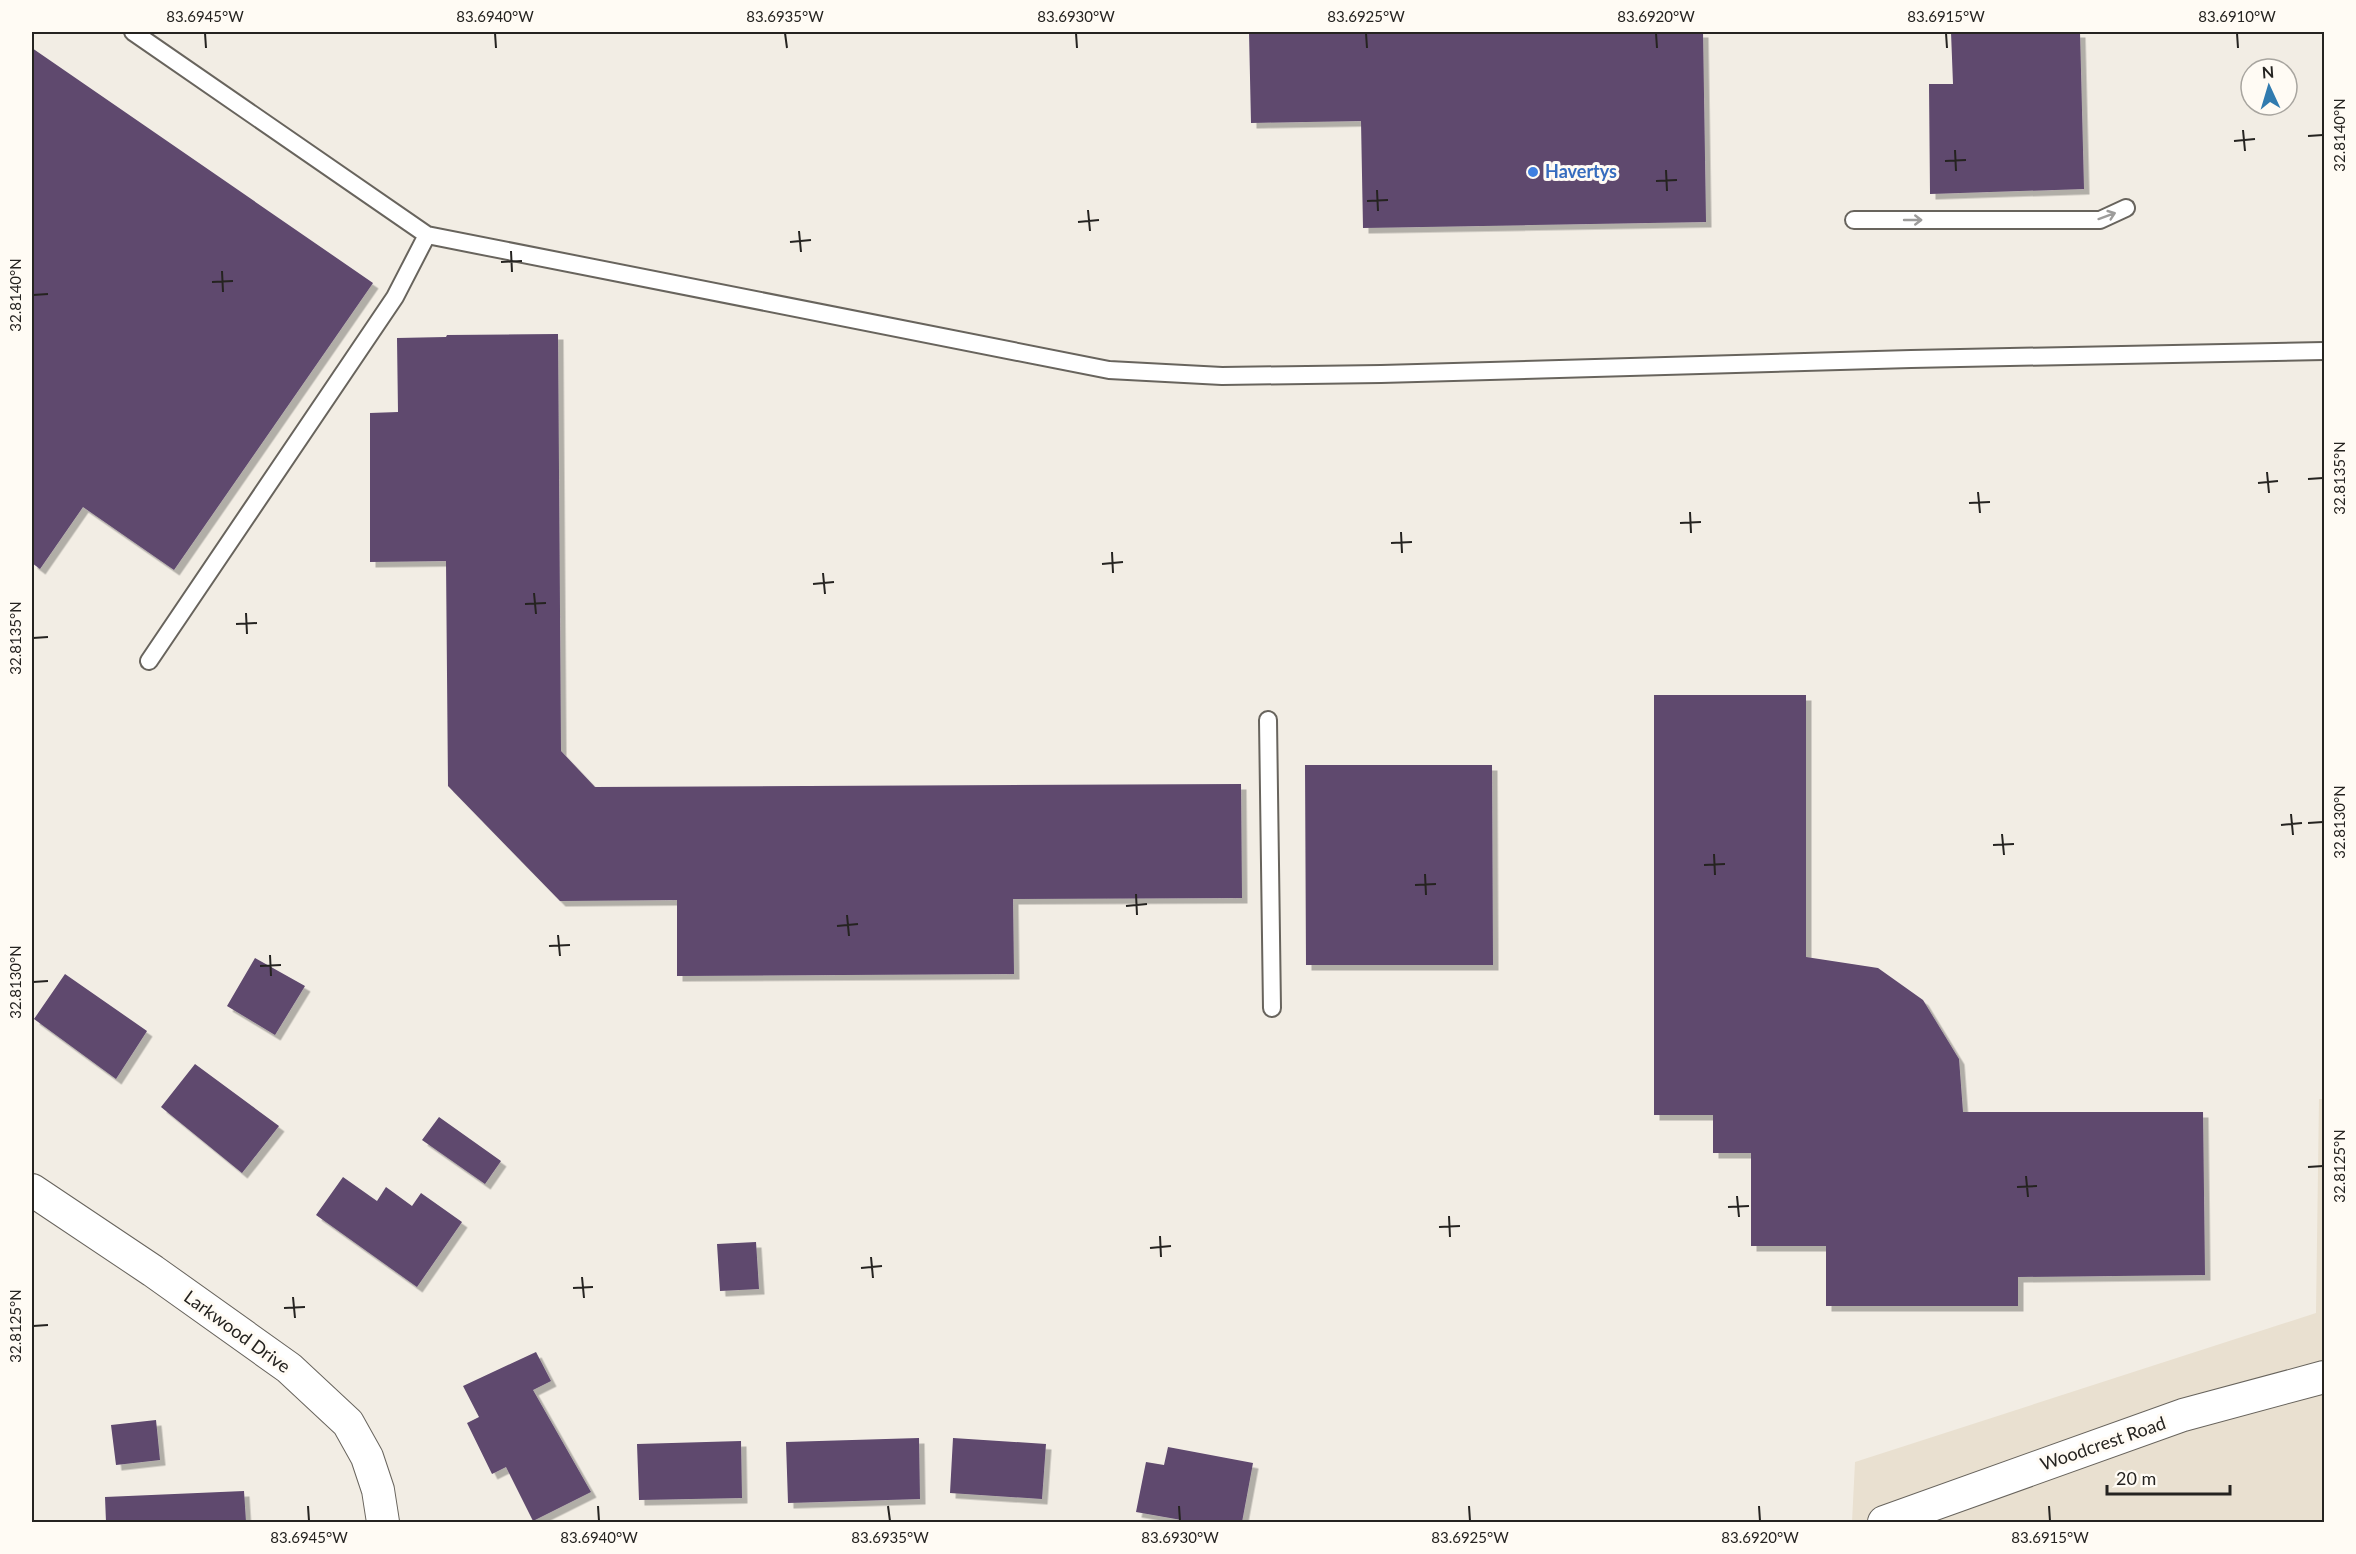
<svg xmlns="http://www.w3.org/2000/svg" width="2356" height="1554" viewBox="0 0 2356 1554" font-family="Lato,sans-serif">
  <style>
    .built { fill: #e9e0d0 }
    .building { fill: #5e486e; filter: url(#shadow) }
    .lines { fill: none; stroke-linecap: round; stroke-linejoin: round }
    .service-casing { stroke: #68645d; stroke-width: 20 }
    .minor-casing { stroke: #68645d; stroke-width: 34 }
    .service { stroke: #fff; stroke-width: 16 }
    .minor { stroke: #fff; stroke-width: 32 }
    .oneway { stroke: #9d9c9b }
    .ticks { fill: none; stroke: #252320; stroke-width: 2 }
    .shop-dot { fill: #3f7fe0; stroke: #fffbf4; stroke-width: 2 }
    .labels { text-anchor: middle; stroke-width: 6; stroke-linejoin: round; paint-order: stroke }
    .shop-label { font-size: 18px; font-weight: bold; fill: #366cbe; stroke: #fffbf4; text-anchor: start }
    .street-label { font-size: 18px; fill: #252320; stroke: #fffbf4 }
    .neatline { fill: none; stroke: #252320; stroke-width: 2 }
    .ticks-label { font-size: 15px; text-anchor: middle; fill: #252320 }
  </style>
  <defs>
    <filter id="shadow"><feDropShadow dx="5.5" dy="5.5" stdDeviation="0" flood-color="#0004"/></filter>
  </defs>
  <rect width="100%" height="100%" fill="#f2ede4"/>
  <!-- built -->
  <path class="built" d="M 2319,1099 L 2324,1099 L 2324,1522 L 1852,1522 L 1855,1462 L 2316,1313 Z"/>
  <!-- building -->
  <path class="building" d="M 1249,32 L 1703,32 L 1706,222 L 1363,228 L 1361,121 L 1251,123 Z
    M 1951,32 L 2080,32 L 2084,189 L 1930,194 L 1929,84 L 1953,84 Z
    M 32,48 L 373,283 L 174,570 L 83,507 L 40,569 L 32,563 Z
    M 558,334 L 561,751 L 595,787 L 1241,784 L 1242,898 L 1013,899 L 1014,974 L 677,976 L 677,900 L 560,901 L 448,786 L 446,561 L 370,562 L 370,413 L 398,412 L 397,338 L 446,337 L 447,335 Z
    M 1654,695 L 1806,695 L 1806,957 L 1878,968 L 1923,1000 L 1959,1059 L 1963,1112 L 2203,1112 L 2205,1275 L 2018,1277 L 2018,1306 L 1826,1306 L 1826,1246 L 1751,1246 L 1751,1153 L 1713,1153 L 1713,1115 L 1654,1115 Z
    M 1305,765 L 1492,765 L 1493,965 L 1306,965 Z
    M 255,958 L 305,986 L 275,1035 L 227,1006 Z
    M 65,974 L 147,1031 L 116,1079 L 34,1019 Z
    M 195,1064 L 279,1126 L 242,1173 L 161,1107 Z
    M 439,1117 L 501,1161 L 485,1184 L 422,1140 Z
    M 343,1177 L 377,1201 L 386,1187 L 412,1206 L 421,1193 L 462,1222 L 417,1287 L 316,1215 Z
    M 756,1242 L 759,1289 L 720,1291 L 717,1244 Z
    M 536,1352 L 551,1381 L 533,1390 L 591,1492 L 533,1521 L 506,1467 L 492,1474 L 467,1423 L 479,1417 L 463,1386 Z
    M 156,1420 L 160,1460 L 116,1465 L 111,1425 Z
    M 919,1438 L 920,1499 L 788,1503 L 786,1442 Z
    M 953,1438 L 1046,1444 L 1042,1499 L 950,1493 Z
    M 741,1441 L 742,1498 L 639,1500 L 637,1444 Z
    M 1168,1447 L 1253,1463 L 1242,1522 L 1193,1522 L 1136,1512 L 1146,1462 L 1164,1465 Z
    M 244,1491 L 246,1522 L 106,1522 L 105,1497 Z"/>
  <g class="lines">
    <!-- service casing -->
    <g class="service-casing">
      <path id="service" d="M 133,32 L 427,235 L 1109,370 L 1222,376 L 1381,374 L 1911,359 L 2324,351
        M 1854,220 L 2100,220 L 2126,208
        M 149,661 L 395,297 L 427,235
        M 1268,720 L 1272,1008"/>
    </g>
    <!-- minor casing -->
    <g class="minor-casing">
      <path id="minor" d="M 32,1190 L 153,1271 L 289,1368 L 348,1423 L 367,1457 L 378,1490 L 383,1522
        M 1884,1522 L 2183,1415 L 2324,1377"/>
    </g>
    <!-- service -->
    <use href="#service" class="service"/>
    <!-- minor -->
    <use href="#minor" class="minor"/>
  </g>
  <!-- one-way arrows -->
  <defs><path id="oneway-shaft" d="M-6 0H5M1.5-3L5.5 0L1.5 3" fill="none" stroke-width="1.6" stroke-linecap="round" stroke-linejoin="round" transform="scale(1.5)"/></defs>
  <g class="oneway">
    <use href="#oneway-shaft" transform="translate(2107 216) rotate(-20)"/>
    <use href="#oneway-shaft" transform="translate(1913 220)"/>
  </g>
  <!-- ticks -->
  <path class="ticks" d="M 205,33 L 206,48M 495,33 L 496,48M 785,33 L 787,48M 1076,33 L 1077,48M 1366,33 L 1367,48M 1656,33 L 1657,48M 1946,33 L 1947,48M 2237,33 L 2238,48M 2243,130 L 2245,151M 2308,136 L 2323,135M 2234,141 L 2255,139M 1955,150 L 1956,171M 1945,161 L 1966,160M 1666,170 L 1667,191M 1656,181 L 1677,180M 1377,190 L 1378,211M 1367,201 L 1388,200M 1088,210 L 1090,231M 1078,222 L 1099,220M 799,231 L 801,252M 790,242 L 811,240M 511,251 L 512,272M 501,262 L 522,261M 222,271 L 223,292M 212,282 L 233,281M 33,295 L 48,294M 2267,472 L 2269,493M 2308,479 L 2323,478M 2258,483 L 2278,481M 1978,492 L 1980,513M 1969,503 L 1990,502M 1690,512 L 1691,533M 1680,523 L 1701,522M 1401,532 L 1402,553M 1391,543 L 1412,542M 1112,552 L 1113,573M 1102,564 L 1123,562M 823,573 L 825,594M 813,584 L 834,582M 534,593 L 536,614M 525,604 L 546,603M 246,613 L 247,634M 236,624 L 257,623M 33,638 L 48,637M 2291,814 L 2293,835M 2308,823 L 2323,822M 2281,825 L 2302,823M 2002,834 L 2004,855M 1993,845 L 2014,844M 1714,854 L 1715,875M 1704,865 L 1725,864M 1425,874 L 1426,895M 1415,885 L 1436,884M 1136,894 L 1137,915M 1126,906 L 1147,904M 847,915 L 849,936M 837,926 L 858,924M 558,935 L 560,956M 549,946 L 570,945M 270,955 L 271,976M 260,966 L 281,965M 33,982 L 48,981M 2308,1167 L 2323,1166M 2026,1176 L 2028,1197M 2017,1187 L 2037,1186M 1737,1196 L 1739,1217M 1728,1207 L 1749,1206M 1449,1216 L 1450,1237M 1439,1227 L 1460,1226M 1160,1236 L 1161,1257M 1150,1248 L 1171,1246M 871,1257 L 873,1278M 861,1268 L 882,1266M 582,1277 L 584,1298M 573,1288 L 593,1287M 293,1297 L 295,1318M 284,1308 L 305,1307M 33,1326 L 48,1325M 308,1506 L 309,1521M 598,1506 L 599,1521M 888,1506 L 890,1521M 1179,1506 L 1180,1521M 1469,1506 L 1470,1521M 1759,1506 L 1760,1521M 2049,1506 L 2050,1521"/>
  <!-- markers -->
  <circle class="shop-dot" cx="1533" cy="172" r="6"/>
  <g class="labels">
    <!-- shop labels -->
    <g class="shop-label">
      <text x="1545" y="178">Havertys</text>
    </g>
    <!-- street labels -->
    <g class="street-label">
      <text transform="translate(237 1332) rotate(36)" y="6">Larkwood Drive</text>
      <text transform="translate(2103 1444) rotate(-19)" y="6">Woodcrest Road</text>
    </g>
  </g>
  <!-- border -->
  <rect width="2356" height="1554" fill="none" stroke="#fffbf4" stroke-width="66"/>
  <!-- north arrow -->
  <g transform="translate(2269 87) rotate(356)"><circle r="28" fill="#fffbf4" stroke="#a8a59f" stroke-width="1.5"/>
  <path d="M0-4.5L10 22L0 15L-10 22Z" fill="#317baf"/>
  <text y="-9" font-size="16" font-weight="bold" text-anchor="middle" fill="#252320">N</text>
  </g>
  <!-- scale -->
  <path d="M2107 1485v9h123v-9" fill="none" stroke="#252320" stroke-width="3"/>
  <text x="2116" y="1485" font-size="18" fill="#252320" stroke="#fffbf4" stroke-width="4.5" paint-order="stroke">20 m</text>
  <rect x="33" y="33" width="2290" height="1488" class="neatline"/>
  <g class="ticks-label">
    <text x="205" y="22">83.6945°W</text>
    <text x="495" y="22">83.6940°W</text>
    <text x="785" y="22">83.6935°W</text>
    <text x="1076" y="22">83.6930°W</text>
    <text x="1366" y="22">83.6925°W</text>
    <text x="1656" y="22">83.6920°W</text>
    <text x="1946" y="22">83.6915°W</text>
    <text x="2237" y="22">83.6910°W</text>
    <text transform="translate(2340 135) rotate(-90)" y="5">32.8140°N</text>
    <text transform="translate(16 295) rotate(-90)" y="5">32.8140°N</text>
    <text transform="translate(2340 478) rotate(-90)" y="5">32.8135°N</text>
    <text transform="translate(16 638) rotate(-90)" y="5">32.8135°N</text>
    <text transform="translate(2340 822) rotate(-90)" y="5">32.8130°N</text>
    <text transform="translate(16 982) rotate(-90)" y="5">32.8130°N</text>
    <text transform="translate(2340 1166) rotate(-90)" y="5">32.8125°N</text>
    <text transform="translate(16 1326) rotate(-90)" y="5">32.8125°N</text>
    <text x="309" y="1543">83.6945°W</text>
    <text x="599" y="1543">83.6940°W</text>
    <text x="890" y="1543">83.6935°W</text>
    <text x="1180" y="1543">83.6930°W</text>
    <text x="1470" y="1543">83.6925°W</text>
    <text x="1760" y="1543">83.6920°W</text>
    <text x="2050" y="1543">83.6915°W</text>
  </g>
</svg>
